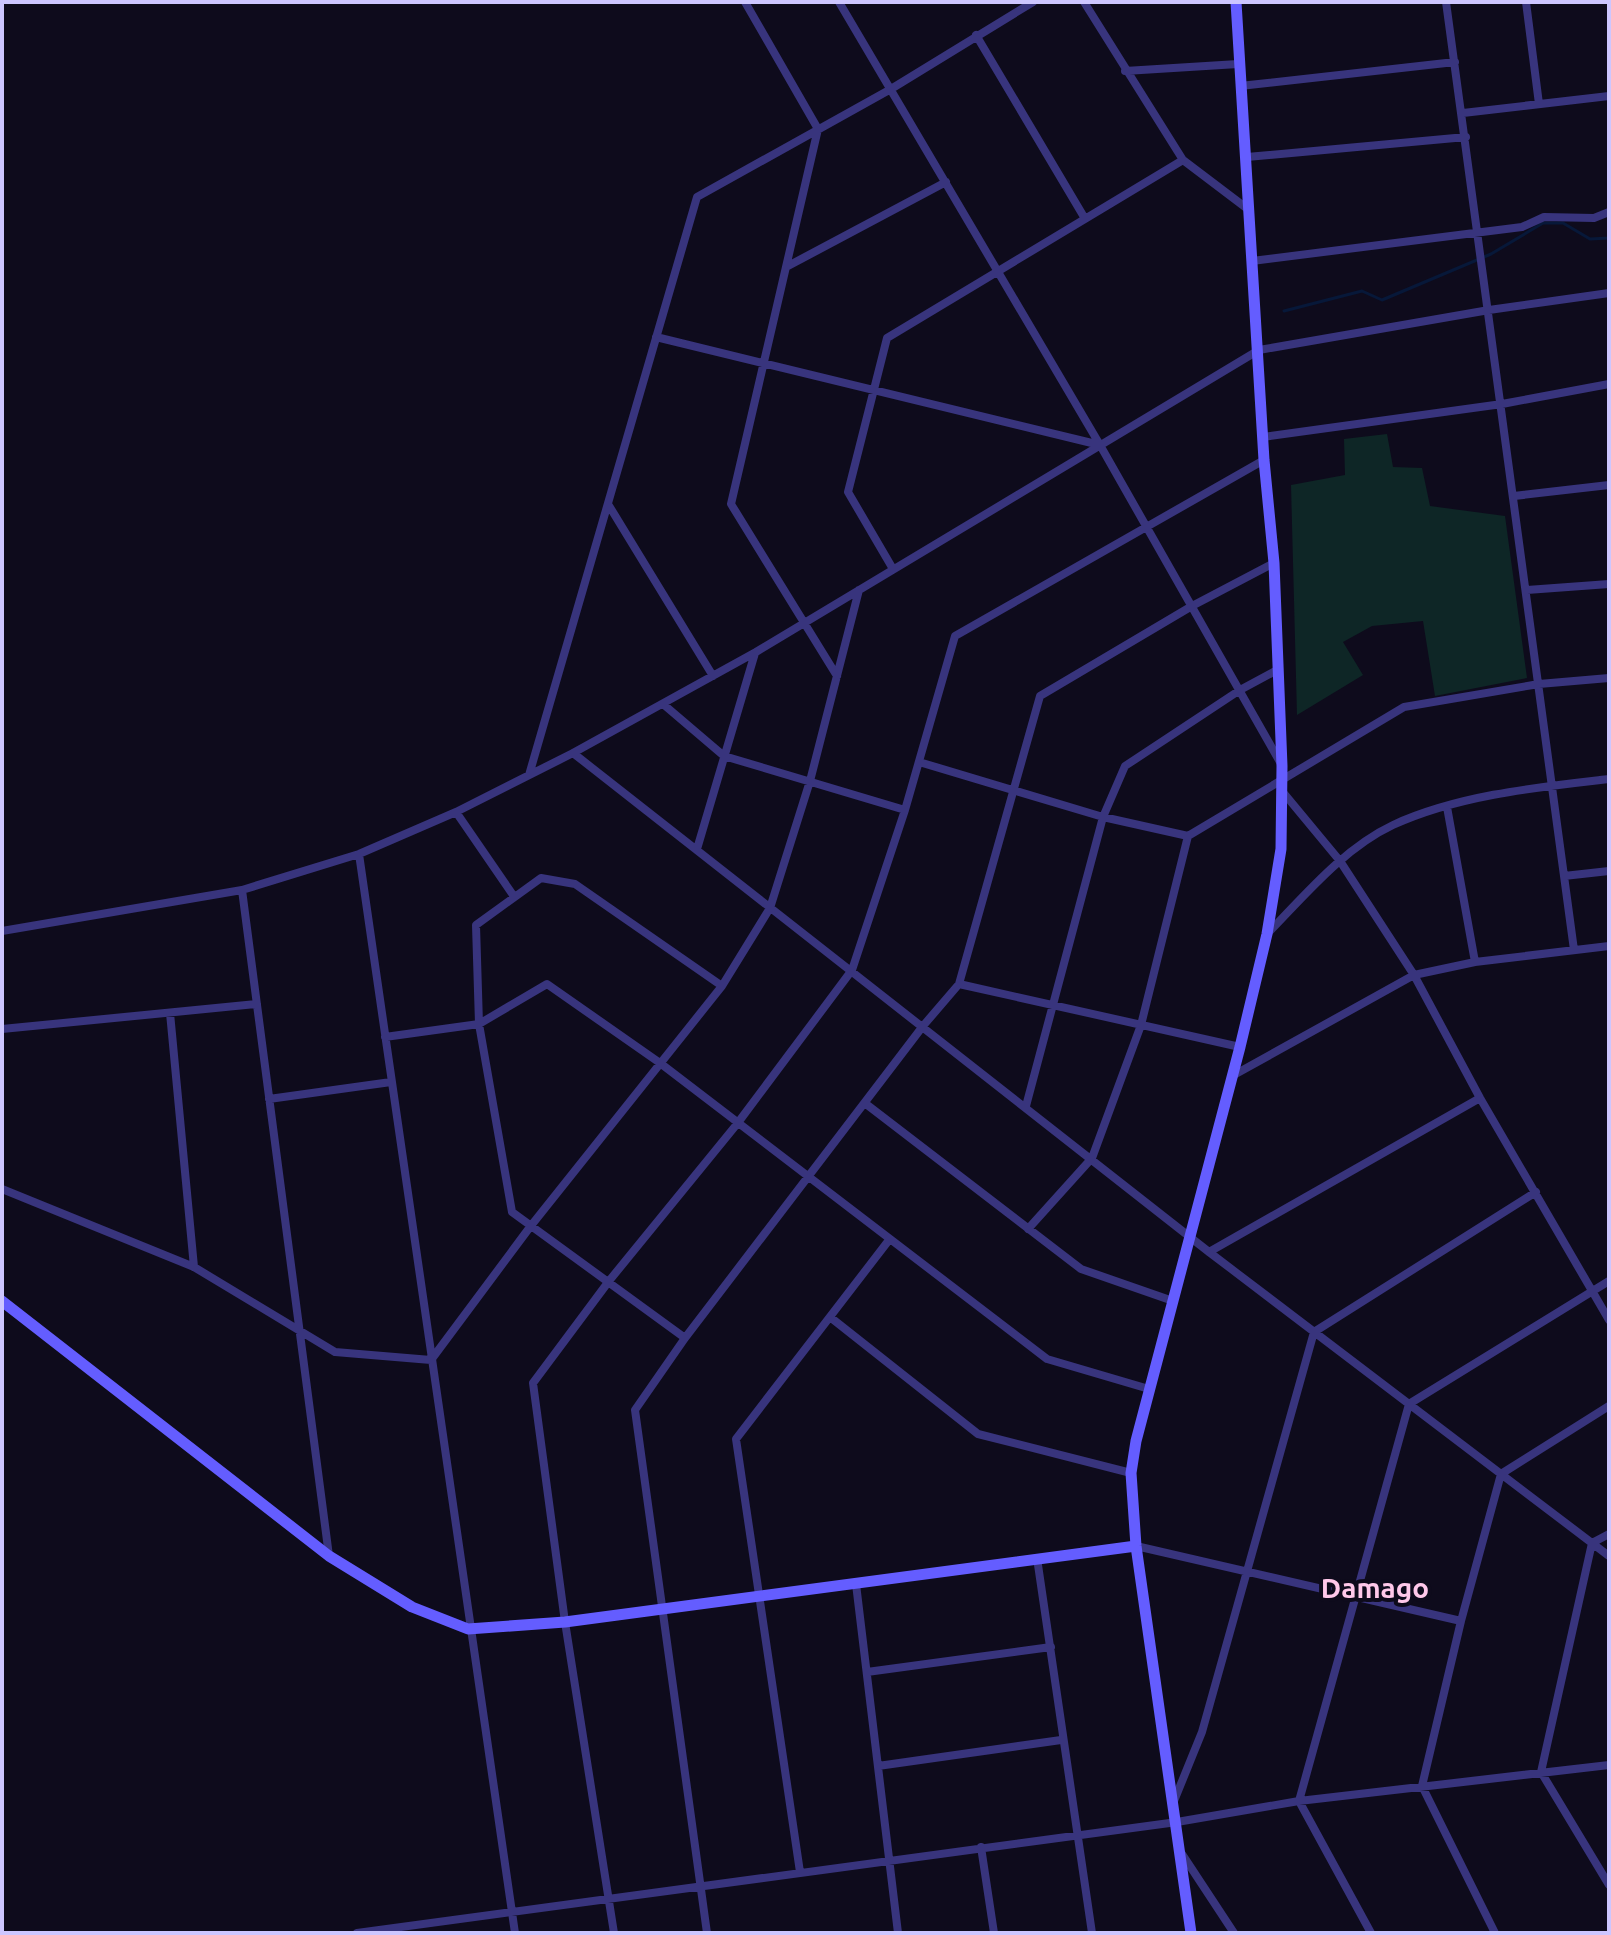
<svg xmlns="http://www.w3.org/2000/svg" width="1611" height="1935" viewBox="0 0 1611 1935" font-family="Ubuntu,sans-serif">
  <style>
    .green { fill: #0e2626 }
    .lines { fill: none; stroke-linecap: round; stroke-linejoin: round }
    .stream { stroke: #071839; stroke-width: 3 }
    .street { stroke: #38347d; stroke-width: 8 }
    .secondary { stroke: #645dff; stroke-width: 11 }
    .labels { text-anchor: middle; stroke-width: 8; stroke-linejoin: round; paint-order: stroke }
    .quarter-label { font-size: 28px; font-weight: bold; fill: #ffc8ea; stroke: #0e0b1c }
  </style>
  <rect width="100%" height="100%" fill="#0e0b1c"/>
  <!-- green -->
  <path class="green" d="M 1387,434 L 1393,467 L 1422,468 L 1430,506 L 1505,516 L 1527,678 L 1435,696 L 1423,621 L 1372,626 L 1343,642 L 1363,675 L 1297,715 L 1291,485 L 1345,475 L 1344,439 Z"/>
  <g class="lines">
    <!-- stream -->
    <path class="stream" d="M 1284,311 L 1362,291 L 1382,300 L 1491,254 L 1543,223 L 1563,223 L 1590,239 L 1609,238"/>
    <!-- street -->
    <path class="street" d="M 745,2 L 818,129 L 731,504 L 837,676
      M 839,2 L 1100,445 L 1280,762
      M 1084,2 L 1183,160 L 1249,210
      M 1446,2 L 1574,950
      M 1526,2 L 1539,104
      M 976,35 L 1084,217
      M 1125,71 L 1238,64
      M 1240,86 L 1455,62
      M 1463,113 L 1609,96
      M 1247,157 L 1466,137
      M 1252,261 L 1522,227 L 1544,217 L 1594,218 L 1609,212
      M 788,266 L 946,182
      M 656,337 L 1100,445
      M 1263,437 L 1502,404 L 1609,384
      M 1514,496 L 1609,485
      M 608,504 L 713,676
      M 893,569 L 848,492 L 887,338 L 1183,160
      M 1527,590 L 1609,584
      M 663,704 L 724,756 L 905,810
      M 573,753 L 1209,1252 L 1609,1556
      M 919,762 L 1103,817 L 1188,836
      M 529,775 L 697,197 L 891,89 L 1033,2
      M 1282,791 L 1340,861 L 1414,975 L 1480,1098 L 1609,1320
      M 1447,807 L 1475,962
      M 456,812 L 513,895
      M 697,849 L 755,653
      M 359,854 L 515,1933
      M 1564,876 L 1609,871
      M 242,890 L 329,1556
      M 2,931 L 242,890 L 359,854 L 456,812 L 573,753 L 756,652 L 1259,350 L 1489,310 L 1609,293
      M 1268,933 C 1305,895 1344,848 1393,825 C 1458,795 1539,787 1609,779
      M 959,984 L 1240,1047
      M 170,1013 L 194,1267
      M 2,1029 L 257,1004
      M 385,1037 L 479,1024 L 547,984 L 660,1063 L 1047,1359 L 1149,1389
      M 1232,1076 L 1414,975 L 1475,962 L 1609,946
      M 269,1099 L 391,1082
      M 866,1104 L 1081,1269 L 1173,1301
      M 1026,1106 L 1103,817 L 1125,766 L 1240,690 L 1279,669
      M 2,1189 L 194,1267 L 335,1352 L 431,1360 L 530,1227 L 722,986 L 770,908 L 810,781 L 859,590
      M 1028,1229 L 1092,1158 L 1141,1025 L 1188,836 L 1404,707 L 1539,684 L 1609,678
      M 1209,1252 L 1480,1098
      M 830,1317 L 978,1434 L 1131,1473
      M 685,1338 L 512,1212 L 479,1024 L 476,925 L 541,878 L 575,884 L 722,986
      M 1609,1534 L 1592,1543 L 1541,1772 L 1609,1885
      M 1136,1546 L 1461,1621
      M 1037,1558 L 1092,1933
      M 856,1584 L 898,1933
      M 867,1672 L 1051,1647
      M 878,1766 L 1061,1740
      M 1174,1801 L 1202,1732 L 1314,1332 L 1536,1192
      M 981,1847 L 994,1933
      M 1182,1854 L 1234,1933
      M 800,1872 L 736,1439 L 889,1240
      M 357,1933 L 1177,1822 L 1299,1801 L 1609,1765
      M 614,1933 L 565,1622 L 533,1383 L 609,1281 L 737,1124 L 852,970 L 905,810 L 955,636 L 1264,460
      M 707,1933 L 635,1410 L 685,1338 L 923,1026 L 959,984 L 1040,696 L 1192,606 L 1274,563
      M 1371,1933 L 1299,1801 L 1409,1404 L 1609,1281
      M 1495,1933 L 1422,1786 L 1461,1621 L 1501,1474 L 1609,1406"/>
    <!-- secondary -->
    <path class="secondary" d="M 2,1301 L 329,1556 L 412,1607 L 468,1629 L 565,1622 L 1136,1546
      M 1191,1933 L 1136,1546 L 1131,1473 L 1136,1441 L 1240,1047 L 1267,934 L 1281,849 L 1282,766 L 1274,563 L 1264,460 L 1236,2"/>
  </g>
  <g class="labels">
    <!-- quarter labels -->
    <g class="quarter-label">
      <text x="1375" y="1598">Damago</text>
    </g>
  </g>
  <!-- border -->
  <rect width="1611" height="1935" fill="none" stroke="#cdc6ff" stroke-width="8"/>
</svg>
